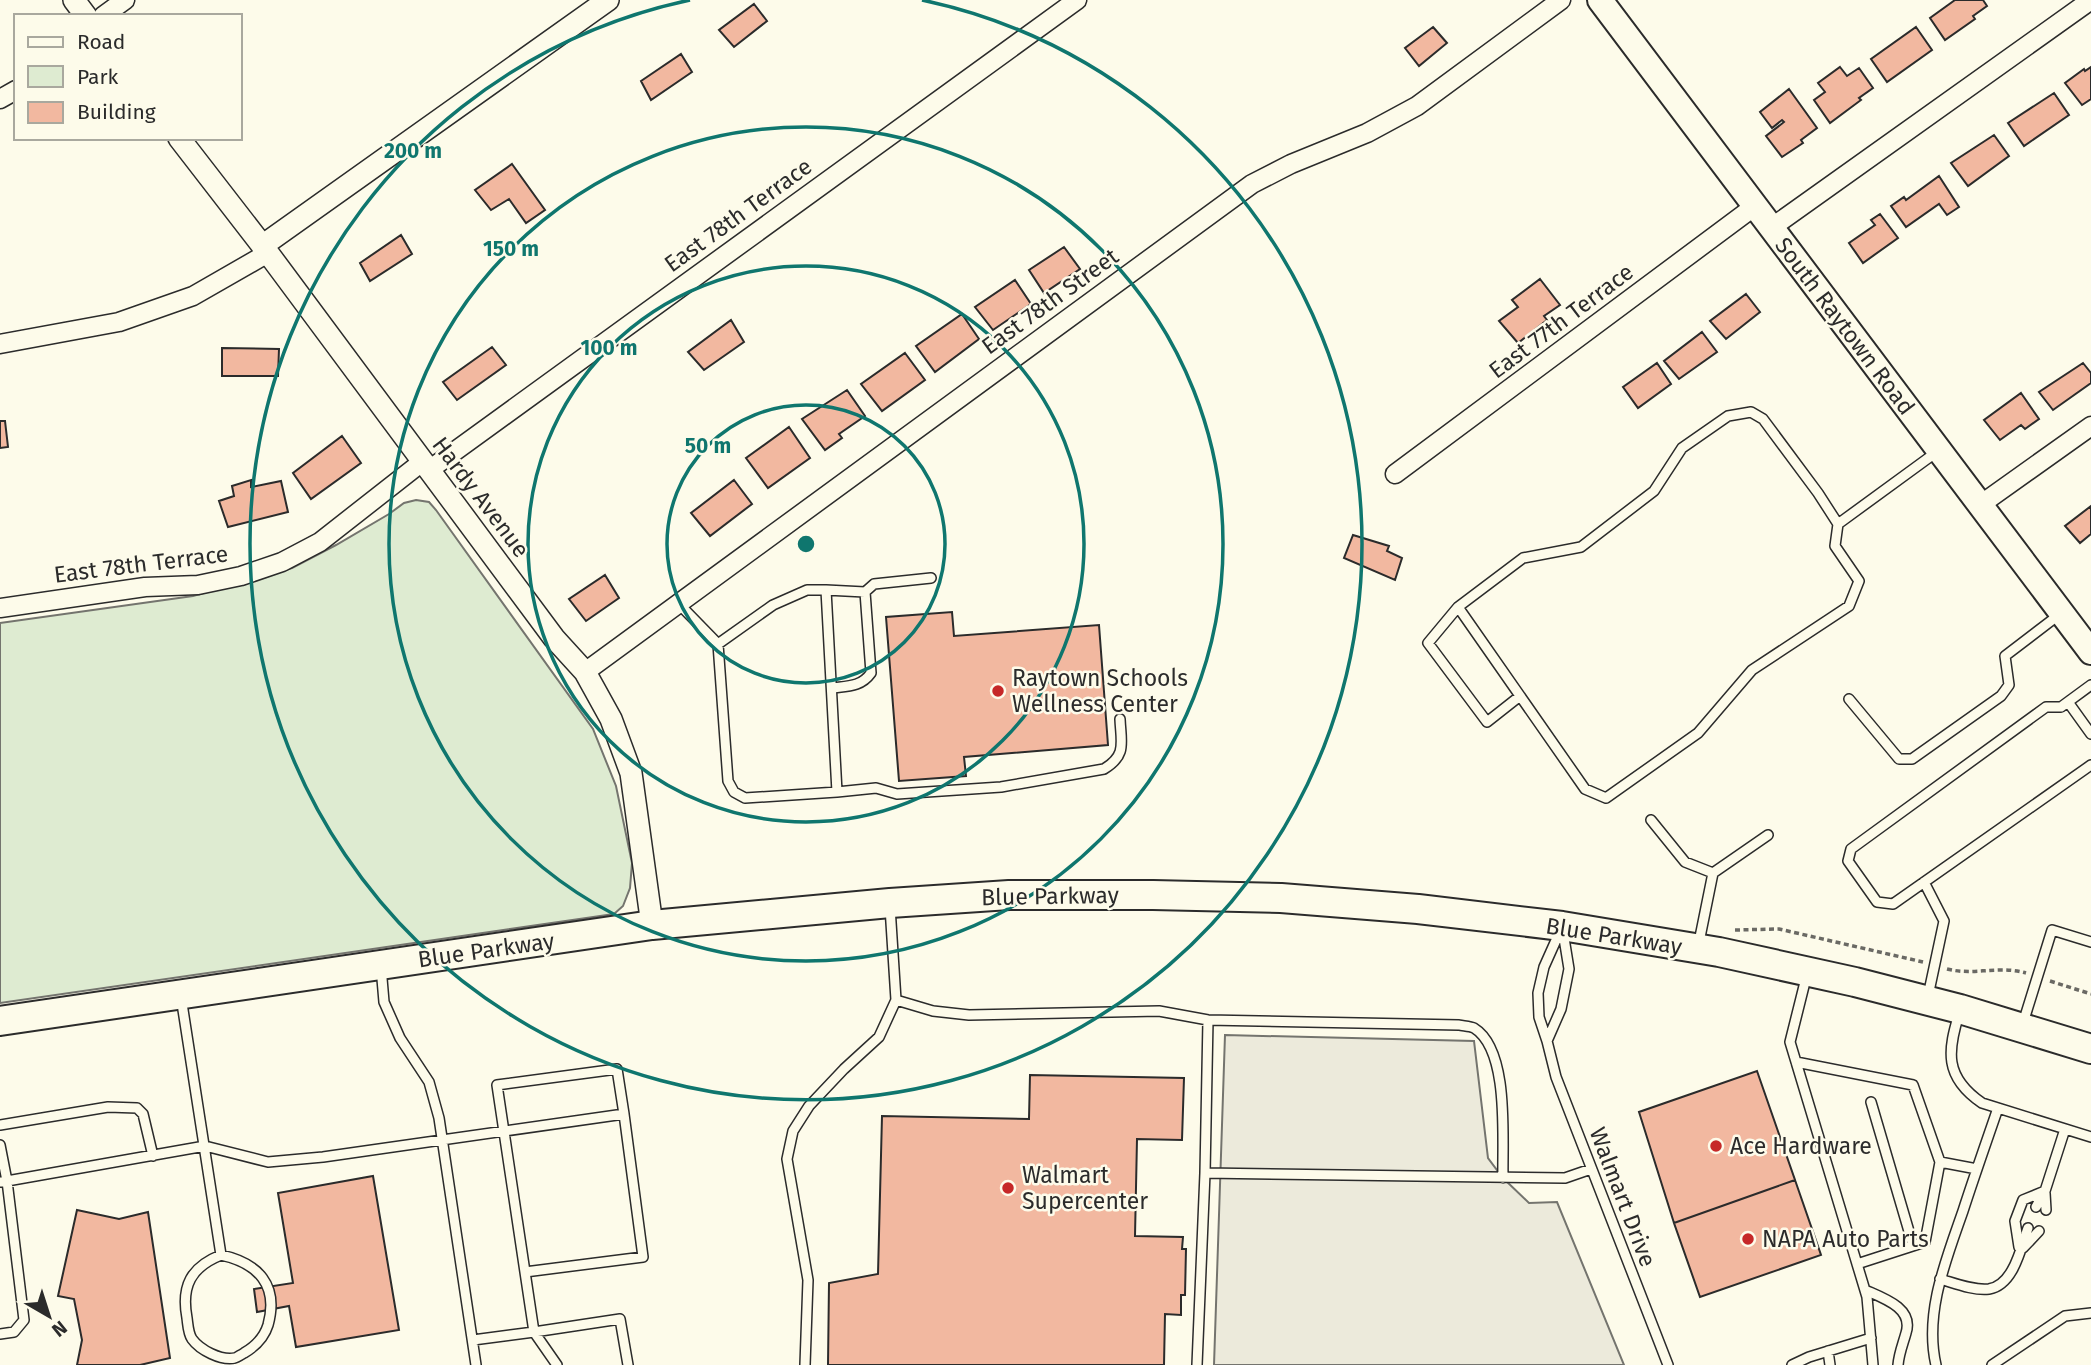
<svg xmlns="http://www.w3.org/2000/svg" width="2091" height="1365" viewBox="0 0 2091 1365" font-family="'Fira Sans',sans-serif">
  <style>
    .green { fill: #deebd1; stroke: #74746e; stroke-width: 2 }
    .parking { fill: #eceadb; stroke: #74746e; stroke-width: 2 }
    .building { fill: #f2b8a0; stroke: #2b2b2b; stroke-width: 2 }
    .lines { fill: none; stroke-linecap: round; stroke-linejoin: round }
    .service-casing { stroke: #2b2b2b; stroke-width: 12 }
    .minor-casing { stroke: #2b2b2b; stroke-width: 21 }
    .tertiary-casing { stroke: #2b2b2b; stroke-width: 24 }
    .secondary-casing { stroke: #2b2b2b; stroke-width: 28 }
    .trunk-casing { stroke: #2b2b2b; stroke-width: 32 }
    .path { stroke: #6a6964; stroke-width: 3.5; stroke-dasharray: 5 3.5; stroke-linecap: butt }
    .service { stroke: #fdfbea; stroke-width: 9 }
    .minor { stroke: #fdfbea; stroke-width: 18 }
    .tertiary { stroke: #fdfbea; stroke-width: 21 }
    .secondary { stroke: #fdfbea; stroke-width: 24 }
    .trunk { stroke: #fdfbea; stroke-width: 28 }
    .ring { fill: none; stroke: #0f766e; stroke-width: 3.5 }
    .poi-dot { fill: #c62828; stroke: #fdfbea; stroke-width: 2.5 }
    .labels { text-anchor: middle; stroke-width: 5; stroke-linejoin: round; paint-order: stroke }
    .street-label { font-size: 23px; fill: #2b2b2b; stroke: #fdfbea }
    .poi-label { font-size: 23px; fill: #2b2b2b; stroke: #fdfbea; text-anchor: start }
    .centre { fill: #0f766e; stroke: #fdfbea; stroke-width: 3.5 }
    .ring-label { font-size: 21px; text-anchor: middle; font-weight: bold; fill: #0f766e; stroke: #fdfbea; stroke-width: 5; stroke-linejoin: round; paint-order: stroke }
  </style>
  <rect width="100%" height="100%" fill="#fdfbea"/>
  <!-- green -->
  <path class="green" d="M 416,500 L 429,502 L 436,510 L 593,729 L 616,786 L 632,863 L 630,888 L 623,906 L 614,914 L 0,1003 L 0,623 L 193,596 L 292,568 L 336,545 L 389,514 L 404,503 Z"/>
  <!-- parking -->
  <path class="parking" d="M 1225,1035 L 1474,1041 L 1488,1158 L 1503,1178 L 1529,1203 L 1557,1202 L 1624,1365 L 1214,1365 Z"/>
  <!-- building -->
  <path class="building" d="M 1955,0 L 1983,0 L 1987,6 L 1973,16 L 1975,19 L 1945,40 L 1930,18 Z
    M 754,4 L 767,21 L 734,47 L 719,30 Z
    M 1433,27 L 1447,43 L 1419,66 L 1405,48 Z
    M 1916,27 L 1932,50 L 1887,82 L 1871,59 Z
    M 681,54 L 692,72 L 651,100 L 641,81 Z
    M 1840,67 L 1847,76 L 1859,68 L 1873,88 L 1859,98 L 1861,100 L 1830,123 L 1814,100 L 1825,92 L 1818,83 Z
    M 2091,67 L 2091,99 L 2082,105 L 2065,83 L 2084,69 L 2085,71 Z
    M 1789,89 L 1817,128 L 1801,140 L 1803,143 L 1782,157 L 1766,136 L 1784,122 L 1782,120 L 1772,128 L 1760,112 Z
    M 2054,93 L 2069,115 L 2024,146 L 2008,123 Z
    M 1994,135 L 2009,156 L 1968,186 L 1951,163 Z
    M 512,164 L 545,210 L 526,223 L 509,199 L 491,210 L 475,190 Z
    M 1939,176 L 1959,207 L 1947,215 L 1939,204 L 1906,227 L 1891,206 L 1904,197 L 1906,200 Z
    M 1880,214 L 1898,238 L 1863,263 L 1849,243 L 1875,225 L 1871,220 Z
    M 401,235 L 412,254 L 370,281 L 360,263 Z
    M 1064,247 L 1080,269 L 1044,293 L 1029,270 Z
    M 1540,279 L 1560,305 L 1544,316 L 1547,320 L 1518,343 L 1499,321 L 1518,307 L 1512,300 Z
    M 1015,280 L 1031,304 L 993,330 L 975,307 Z
    M 1746,294 L 1760,312 L 1726,339 L 1710,321 Z
    M 962,314 L 979,339 L 935,372 L 916,346 Z
    M 731,320 L 744,342 L 704,370 L 688,352 Z
    M 1702,332 L 1717,352 L 1679,379 L 1664,361 Z
    M 492,347 L 506,365 L 457,400 L 443,382 Z
    M 222,348 L 279,349 L 278,376 L 222,376 Z
    M 905,353 L 925,380 L 882,411 L 861,384 Z
    M 1657,363 L 1671,384 L 1638,408 L 1623,387 Z
    M 2083,363 L 2091,373 L 2091,383 L 2053,410 L 2039,392 Z
    M 847,390 L 865,416 L 839,434 L 842,438 L 825,450 L 802,419 Z
    M 2021,393 L 2039,419 L 2025,429 L 2021,425 L 2000,440 L 1984,420 Z
    M 0,421 L 5,421 L 8,447 L 0,448 Z
    M 789,427 L 810,458 L 768,488 L 746,458 Z
    M 342,436 L 361,463 L 311,499 L 293,473 Z
    M 251,480 L 251,487 L 281,481 L 288,512 L 228,527 L 219,501 L 234,496 L 232,486 Z
    M 734,480 L 752,504 L 710,536 L 691,513 Z
    M 2091,506 L 2091,534 L 2080,543 L 2065,526 Z
    M 1353,535 L 1389,546 L 1387,551 L 1402,558 L 1395,580 L 1344,558 Z
    M 605,575 L 619,598 L 586,621 L 569,599 Z
    M 952,612 L 954,636 L 1099,625 L 1108,745 L 964,757 L 966,776 L 899,781 L 886,617 Z
    M 1757,1071 L 1795,1180 L 1674,1223 L 1639,1112 Z
    M 1030,1075 L 1184,1078 L 1182,1140 L 1137,1139 L 1135,1236 L 1183,1237 L 1182,1249 L 1186,1249 L 1185,1295 L 1181,1295 L 1181,1315 L 1165,1314 L 1164,1365 L 828,1365 L 829,1283 L 878,1274 L 882,1116 L 1029,1119 Z
    M 373,1176 L 399,1330 L 296,1347 L 289,1306 L 257,1312 L 254,1289 L 293,1283 L 278,1193 Z
    M 1795,1180 L 1821,1255 L 1700,1297 L 1674,1223 Z
    M 77,1210 L 119,1219 L 148,1212 L 170,1358 L 140,1365 L 77,1365 L 82,1340 L 74,1299 L 58,1296 Z"/>
  <g class="lines">
    <!-- service casing -->
    <g class="service-casing">
      <path id="service" d="M 826,590 L 865,592 L 871,673 C 861,687 848,686 832,688
        M 865,592 L 874,584 L 931,578
        M 679,604 L 718,644 L 773,605 L 807,590 L 826,590 L 837,792 L 745,798 L 734,792 L 728,781 L 718,644
        M 1458,607 L 1585,789 L 1606,798 L 1698,733 L 1752,670 L 1849,606 L 1859,581 L 1835,546 L 1838,524 L 1938,451
        M 2091,685 L 2061,707 L 2046,707 L 1851,849 L 1848,861 L 1877,902 L 1893,904 L 2091,765
        M 1520,696 L 1487,722 L 1428,643 L 1458,607 L 1523,558 L 1581,547 L 1654,491 L 1682,448 L 1728,416 L 1751,412 L 1763,419 L 1818,493 L 1838,524
        M 1849,699 L 1899,759 L 1912,759 L 2001,696 L 2009,685 L 2005,656 L 2060,614
        M 2068,702 L 2091,734
        M 837,792 L 876,788 L 897,794 L 1001,787 L 1104,769 C 1127,755 1121,743 1120,719
        M 1651,820 L 1685,862 L 1713,873 L 1768,835
        M 1924,882 L 1944,921 L 1928,996
        M 890,907 L 896,1000 L 933,1011 L 969,1015 L 1159,1011 L 1208,1020 L 1459,1025 C 1463,1026 1470,1026 1474,1028 C 1510,1050 1502,1140 1503,1178
        M 1561,929 L 1544,967 L 1538,993 L 1539,1017 L 1547,1041 L 1556,1077 L 1668,1365
        M 1698,947 L 1713,873
        M 381,967 L 384,1002 L 400,1038 L 429,1082 L 439,1118 L 476,1365
        M 1807,974 L 1790,1042 L 1867,1297 L 1873,1365
        M 181,997 L 221,1255
        M 1960,1011 C 1947,1051 1944,1077 1982,1103 L 2091,1137
        M 2023,1023 L 2052,930 L 2091,942
        M 1547,1041 L 1561,1009 L 1569,969 L 1563,932
        M 1796,1062 L 1913,1085 L 1940,1162 L 1925,1242 L 1857,1264
        M 1871,1102 L 1913,1245
        M 0,1125 L 108,1107 L 137,1108 L 143,1114 L 153,1156
        M 0,1145 L 7,1181 L 0,1182
        M 1940,1162 L 1977,1169
        M 1205,1173 L 1565,1178 L 1591,1169
        M 2045,1193 L 2046,1210
        M 2036,1207 L 2045,1191 L 2065,1129
        M 2019,1247 L 2015,1221 L 2023,1200 L 2045,1191
        M 2023,1248 L 2039,1231
        M 221,1255 C 258,1263 279,1285 268,1325 C 264,1338 256,1346 244,1353 C 244,1353 236,1358 235,1358 C 221,1361 200,1350 192,1339 C 188,1333 188,1325 187,1318 C 181,1286 191,1267 221,1255 Z
        M 525,1272 L 497,1085 L 617,1069 L 624,1114
        M 1940,1279 C 1954,1283 1974,1291 1989,1289 C 2014,1285 2021,1247 2028,1228
        M 1865,1290 C 1883,1298 1914,1308 1906,1333 C 1903,1344 1899,1353 1898,1365
        M 0,1334 L 14,1332 L 24,1320 L 7,1181 L 205,1146 L 268,1162 L 323,1157 L 624,1114 L 643,1257 L 525,1272 L 534,1332 L 473,1340
        M 1828,1351 L 1830,1365
        M 557,1365 L 534,1332 L 620,1319 L 628,1365
        M 805,1365 L 808,1280 L 787,1159 L 793,1131 L 809,1106 L 844,1069 L 879,1037 L 896,1000
        M 1197,1365 L 1205,1173 L 1208,1020
        M 1792,1365 L 1809,1357 L 1871,1338
        M 1936,1365 C 1924,1313 1946,1260 1963,1211 C 1974,1177 1986,1143 1998,1108
        M 1992,1365 L 2065,1316 L 2091,1313"/>
    </g>
    <!-- minor casing -->
    <g class="minor-casing">
      <path id="minor" d="M 103,16 L 125,0
        M 0,99 L 16,90
        M 1771,228 L 2091,0
        M 0,344 L 119,322 L 193,296 L 268,253
        M 429,470 L 1077,0
        M 1395,474 L 1755,206
        M 1980,505 L 2091,426
        M 0,608 L 145,587 L 198,585 L 241,576 L 282,562 L 320,542 L 422,462
        M 585,672 L 1252,184 L 1291,164 L 1367,133 L 1417,106 L 1561,0"/>
    </g>
    <!-- tertiary casing -->
    <g class="tertiary-casing">
      <path id="tertiary" d="M 74,0 L 86,16
        M 179,138 L 268,253 L 554,638 L 585,672 L 611,719 L 631,773 L 652,925
        M 262,246 L 608,0"/>
    </g>
    <!-- secondary casing -->
    <g class="secondary-casing">
      <path id="secondary" d="M 1600,0 L 2091,652"/>
    </g>
    <!-- trunk casing -->
    <g class="trunk-casing">
      <path id="trunk" d="M 0,1021 L 652,925 L 890,903 L 1009,895 L 1153,895 L 1281,898 L 1418,909 L 1562,926 L 1719,952 L 1855,982 L 1960,1009 L 2091,1049"/>
    </g>
    <!-- path -->
    <path class="path" d="M 1735,930 L 1779,929 L 1923,962
      M 1947,969 C 1975,976 1997,965 2026,973
      M 2050,981 L 2091,994"/>
    <!-- service -->
    <use href="#service" class="service"/>
    <!-- minor -->
    <use href="#minor" class="minor"/>
    <!-- tertiary -->
    <use href="#tertiary" class="tertiary"/>
    <!-- secondary -->
    <use href="#secondary" class="secondary"/>
    <!-- trunk -->
    <use href="#trunk" class="trunk"/>
  </g>
  <!-- distance rings -->
  <g class="ring">
    <circle cx="806" cy="544" r="139"/>
    <circle cx="806" cy="544" r="278"/>
    <circle cx="806" cy="544" r="417"/>
    <path d="M922 0A556 556 0 1 1 690 0"/>
  </g>
  <!-- markers -->
  <g class="poi-dot">
    <circle cx="998" cy="691" r="7"/>
    <circle cx="1716" cy="1146" r="7"/>
    <circle cx="1008" cy="1188" r="7"/>
    <circle cx="1748" cy="1239" r="7"/>
  </g>
  <g class="labels">
    <!-- street labels -->
    <g class="street-label">
      <text transform="translate(738 215) rotate(-36)" y="8">East 78th Terrace</text>
      <text transform="translate(1050 301) rotate(-36)" y="8">East 78th Street</text>
      <text transform="translate(1561 321) rotate(-37)" y="8">East 77th Terrace</text>
      <text transform="translate(1845 326) rotate(53)" y="8">South Raytown Road</text>
      <text transform="translate(481 497) rotate(53)" y="8">Hardy Avenue</text>
      <text transform="translate(141 564) rotate(-7)" y="8">East 78th Terrace</text>
      <text transform="translate(1050 896) rotate(-1)" y="8">Blue Parkway</text>
      <text transform="translate(1614 936) rotate(9)" y="8">Blue Parkway</text>
      <text transform="translate(486 950) rotate(-8)" y="8">Blue Parkway</text>
      <text transform="translate(1623 1197) rotate(69)" y="8">Walmart Drive</text>
    </g>
    <!-- poi labels -->
    <g class="poi-label">
      <text x="1012" y="686">Raytown Schools<tspan x="1012" dy="26">Wellness Center</tspan></text>
      <text x="1730" y="1154">Ace Hardware</text>
      <text x="1022" y="1183">Walmart<tspan x="1022" dy="26">Supercenter</tspan></text>
      <text x="1762" y="1247">NAPA Auto Parts</text>
    </g>
  </g>
  <circle cx="806" cy="544" r="10" class="centre"/>
  <g class="ring-label">
    <text x="413" y="158">200 m</text>
    <text x="511" y="256">150 m</text>
    <text x="609" y="355">100 m</text>
    <text x="708" y="453">50 m</text>
  </g>
  <!-- legend -->
  <rect x="14" y="14" width="228" height="126" fill="#fdfbea" stroke="#a9a89e" stroke-width="2"/>
  <rect x="28" y="37" width="35" height="10" fill="#fdfbea" stroke="#a9a89e" stroke-width="2"/>
  <text x="77" y="49" font-size="21" fill="#2b2b2b">Road</text>
  <rect x="28" y="66" width="35" height="21" fill="#deebd1" stroke="#a9a89e" stroke-width="2"/>
  <text x="77" y="84" font-size="21" fill="#2b2b2b">Park</text>
  <rect x="28" y="102" width="35" height="21" fill="#f2b8a0" stroke="#a9a89e" stroke-width="2"/>
  <text x="77" y="119" font-size="21" fill="#2b2b2b">Building</text>
  <!-- north arrow -->
  <g transform="translate(49 1316) rotate(141)" stroke="#fdfbea" stroke-width="5" paint-order="stroke">
  <path d="M0-5L12 26L0 18L-12 26Z" fill="#2b2b2b"/>
  <text y="-10" font-size="19" font-weight="bold" text-anchor="middle" fill="#2b2b2b">N</text>
  </g>
</svg>
